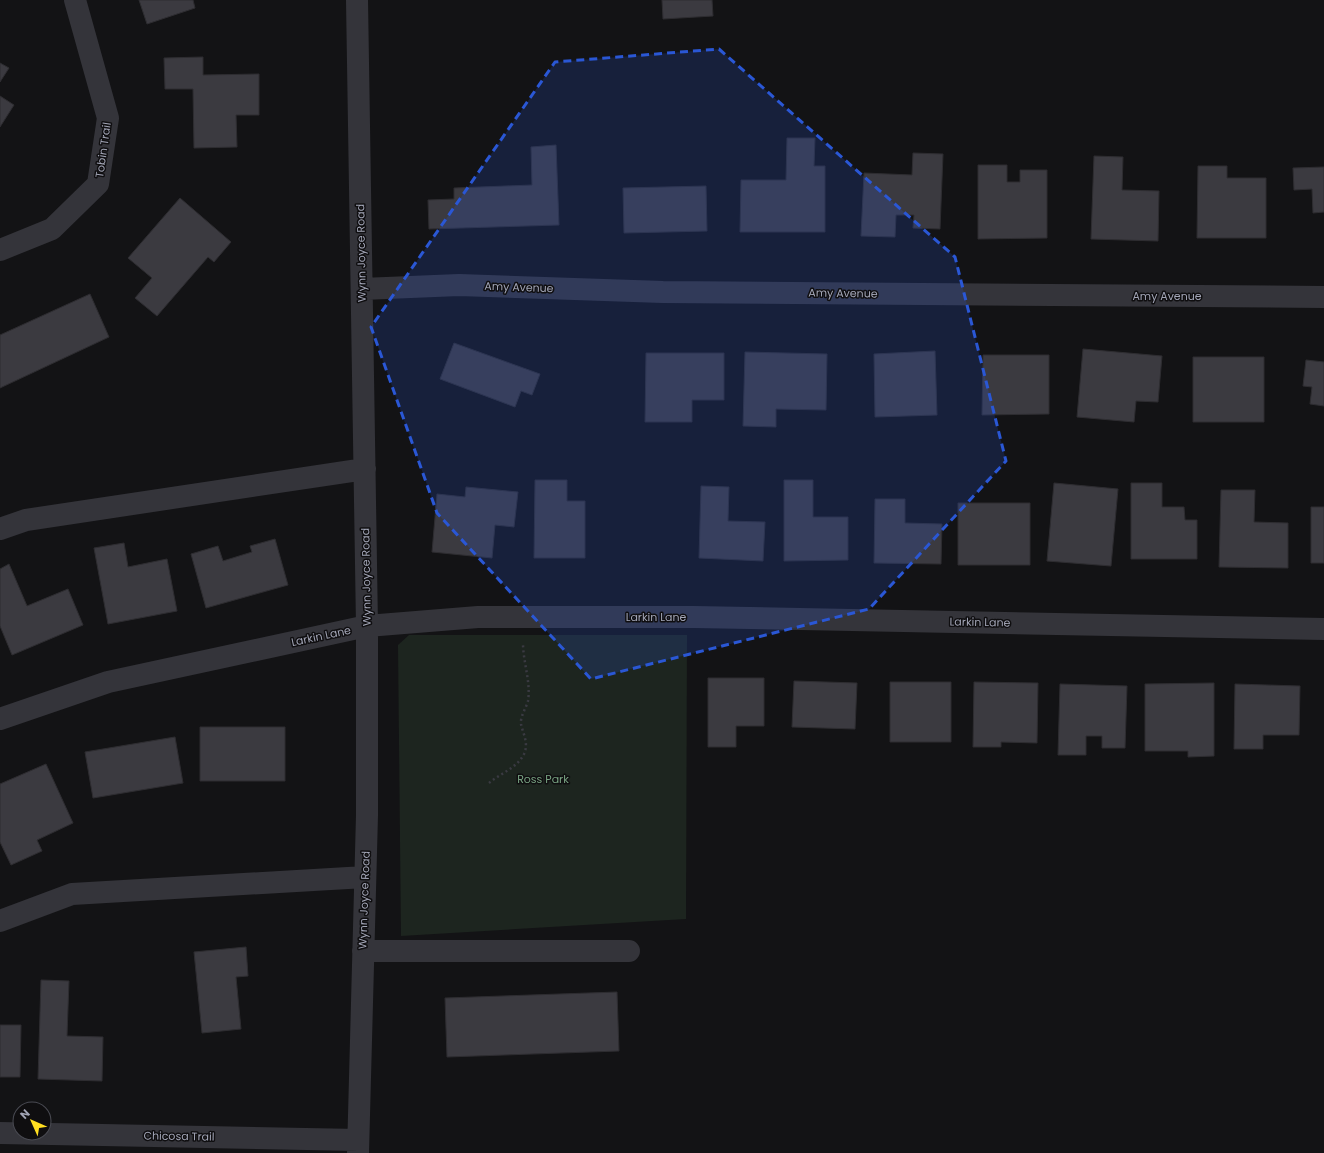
<svg xmlns="http://www.w3.org/2000/svg" width="1324" height="1153" viewBox="0 0 1324 1153" font-family="Poppins,sans-serif">
  <style>
    .green { fill: #1d251f }
    .building { fill: #3b3a40; stroke: #2e2d31 }
    .lines { fill: none; stroke-linecap: round; stroke-linejoin: round }
    .path { stroke: #3a3a42; stroke-width: 2.5; stroke-dasharray: 2 3; stroke-linecap: butt }
    .minor { stroke: #34343a; stroke-width: 22 }
    .marked { fill: #2a57d5; fill-opacity: 0.2; stroke: #2a57d5; stroke-width: 3; stroke-dasharray: 8 5; stroke-linejoin: round }
    .labels { text-anchor: middle; stroke-width: 3; stroke-linejoin: round; paint-order: stroke }
    .street-label { font-size: 11px; fill: #a3a6b7; stroke: #0f0e10 }
    .park-label { font-size: 11px; fill: #79a483; stroke: #0f0e10 }
  </style>
  <rect width="100%" height="100%" fill="#131315"/>
  <!-- green -->
  <path class="green" d="M 409,635 L 687,635 L 686,919 L 401,936 L 398,645 Z"/>
  <!-- building -->
  <path class="building" d="M 139,0 L 193,0 L 195,8 L 147,24 Z
    M 662,0 L 712,0 L 713,16 L 663,19 Z
    M 203,57 L 203,75 L 259,74 L 259,115 L 236,115 L 237,147 L 194,148 L 193,89 L 165,89 L 164,58 Z
    M 0,63 L 9,68 L 0,82 Z
    M 0,96 L 14,105 L 0,127 Z
    M 787,138 L 815,138 L 814,166 L 825,166 L 825,232 L 740,232 L 741,180 L 786,180 Z
    M 556,145 L 559,225 L 429,229 L 428,200 L 454,199 L 454,188 L 532,185 L 531,147 Z
    M 913,153 L 943,154 L 940,229 L 913,228 L 914,215 L 896,215 L 895,237 L 861,236 L 864,173 L 912,175 Z
    M 1094,156 L 1123,157 L 1122,190 L 1159,191 L 1158,241 L 1091,239 Z
    M 978,165 L 1007,165 L 1007,182 L 1020,182 L 1020,170 L 1047,170 L 1047,238 L 978,239 Z
    M 1198,166 L 1227,166 L 1227,178 L 1266,178 L 1266,238 L 1197,238 Z
    M 1324,167 L 1324,212 L 1313,213 L 1312,189 L 1294,190 L 1293,168 Z
    M 706,186 L 707,231 L 624,233 L 623,188 Z
    M 180,198 L 231,242 L 214,262 L 208,257 L 157,316 L 135,298 L 152,278 L 128,258 Z
    M 90,294 L 109,337 L 0,388 L 0,335 Z
    M 454,343 L 540,374 L 532,395 L 521,391 L 515,407 L 440,379 Z
    M 1083,349 L 1162,356 L 1158,402 L 1136,401 L 1134,422 L 1077,417 Z
    M 935,351 L 937,415 L 875,417 L 874,354 Z
    M 745,352 L 827,354 L 826,410 L 776,409 L 776,427 L 743,426 Z
    M 646,353 L 724,353 L 724,400 L 692,400 L 692,422 L 645,422 Z
    M 983,355 L 1049,355 L 1049,414 L 982,415 Z
    M 1193,357 L 1264,357 L 1264,422 L 1193,422 Z
    M 1306,360 L 1324,362 L 1324,406 L 1310,404 L 1312,387 L 1303,386 Z
    M 535,480 L 567,480 L 567,501 L 585,501 L 585,558 L 534,558 Z
    M 784,480 L 813,480 L 813,517 L 848,517 L 848,560 L 784,561 Z
    M 1054,483 L 1118,489 L 1111,566 L 1047,561 Z
    M 1131,483 L 1162,483 L 1162,507 L 1184,507 L 1185,520 L 1197,520 L 1197,559 L 1131,559 Z
    M 701,486 L 729,487 L 728,521 L 765,522 L 763,561 L 699,558 Z
    M 466,487 L 518,492 L 514,527 L 495,525 L 492,558 L 432,552 L 437,494 L 465,497 Z
    M 1221,490 L 1255,490 L 1254,522 L 1288,523 L 1288,568 L 1219,567 Z
    M 875,499 L 905,499 L 905,523 L 942,524 L 941,564 L 874,563 Z
    M 958,503 L 1030,503 L 1030,565 L 958,565 Z
    M 1311,507 L 1324,507 L 1324,563 L 1311,563 Z
    M 275,539 L 288,585 L 206,608 L 191,554 L 218,546 L 223,561 L 252,552 L 250,546 Z
    M 124,543 L 128,567 L 167,559 L 177,611 L 108,624 L 94,548 Z
    M 9,564 L 27,606 L 68,589 L 83,625 L 12,655 L 0,626 L 0,569 Z
    M 708,678 L 764,678 L 764,726 L 736,726 L 736,747 L 708,747 Z
    M 794,681 L 857,683 L 855,729 L 792,727 Z
    M 890,682 L 951,682 L 951,742 L 890,742 Z
    M 974,682 L 1038,683 L 1037,743 L 1001,742 L 1001,747 L 973,747 Z
    M 1214,683 L 1214,756 L 1188,757 L 1188,751 L 1145,751 L 1145,684 Z
    M 1060,684 L 1127,686 L 1125,748 L 1102,748 L 1102,736 L 1086,736 L 1086,755 L 1058,755 Z
    M 1235,684 L 1300,686 L 1299,735 L 1263,735 L 1263,749 L 1234,749 Z
    M 200,727 L 285,727 L 285,781 L 200,781 Z
    M 175,737 L 183,783 L 93,798 L 85,752 Z
    M 46,764 L 73,823 L 37,840 L 42,851 L 11,865 L 0,842 L 0,784 Z
    M 246,947 L 248,976 L 236,977 L 241,1029 L 202,1033 L 194,952 Z
    M 41,980 L 69,981 L 67,1036 L 103,1037 L 102,1081 L 38,1079 Z
    M 617,992 L 619,1051 L 447,1057 L 445,998 Z
    M 0,1025 L 21,1025 L 20,1077 L 0,1077 Z"/>
  <g class="lines">
    <!-- path -->
    <path class="path" d="M 489,783 C 501,773 517,768 524,754 C 529,743 523,734 521,724 C 520,717 526,708 528,701 C 531,682 523,662 523,643"/>
    <!-- minor -->
    <path class="minor" d="M 357,0 L 367,626 L 367,815 L 358,1153
      M 0,250 L 52,229 L 98,184 L 108,118 L 75,0
      M 362,289 L 459,285 L 663,292 L 1324,297
      M 0,529 L 26,520 L 365,469
      M 0,719 L 108,682 L 367,626 L 478,617 L 694,617 L 1324,629
      M 0,921 L 72,894 L 365,877
      M 363,951 L 629,951
      M 0,1133 L 358,1140"/>
  </g>
  <!-- marked area -->
  <path class="marked" d="M 719,49 L 955,257 L 1006,461 L 869,609 L 591,679 L 437,513 L 371,327 L 555,62 Z"/>
  <g class="labels">
    <!-- street labels -->
    <g class="street-label">
      <text transform="translate(103 150) rotate(-82)" y="4">Tobin Trail</text>
      <text transform="translate(361 253) rotate(-91)" y="4">Wynn Joyce Road</text>
      <text transform="translate(519 287) rotate(2)" y="4">Amy Avenue</text>
      <text transform="translate(843 293) rotate(1)" y="4">Amy Avenue</text>
      <text x="1167" y="300">Amy Avenue</text>
      <text transform="translate(366 577) rotate(-91)" y="4">Wynn Joyce Road</text>
      <text x="656" y="621">Larkin Lane</text>
      <text transform="translate(980 622) rotate(1)" y="4">Larkin Lane</text>
      <text transform="translate(321 636) rotate(-12)" y="4">Larkin Lane</text>
      <text transform="translate(364 900) rotate(-88)" y="4">Wynn Joyce Road</text>
      <text transform="translate(179 1136) rotate(1)" y="4">Chicosa Trail</text>
    </g>
    <!-- park labels -->
    <g class="park-label">
      <text x="543" y="783">Ross Park</text>
    </g>
  </g>
  <!-- north arrow -->
  <g transform="translate(32 1121) rotate(315)"><circle r="19" fill="#0f0e10" stroke="#4a4b53"/>
  <path d="M0-3L7 15L0 10L-7 15Z" fill="#ffde21"/>
  <text y="-6" font-size="11" font-weight="bold" text-anchor="middle" fill="#a3a6b7">N</text>
  </g>
</svg>
